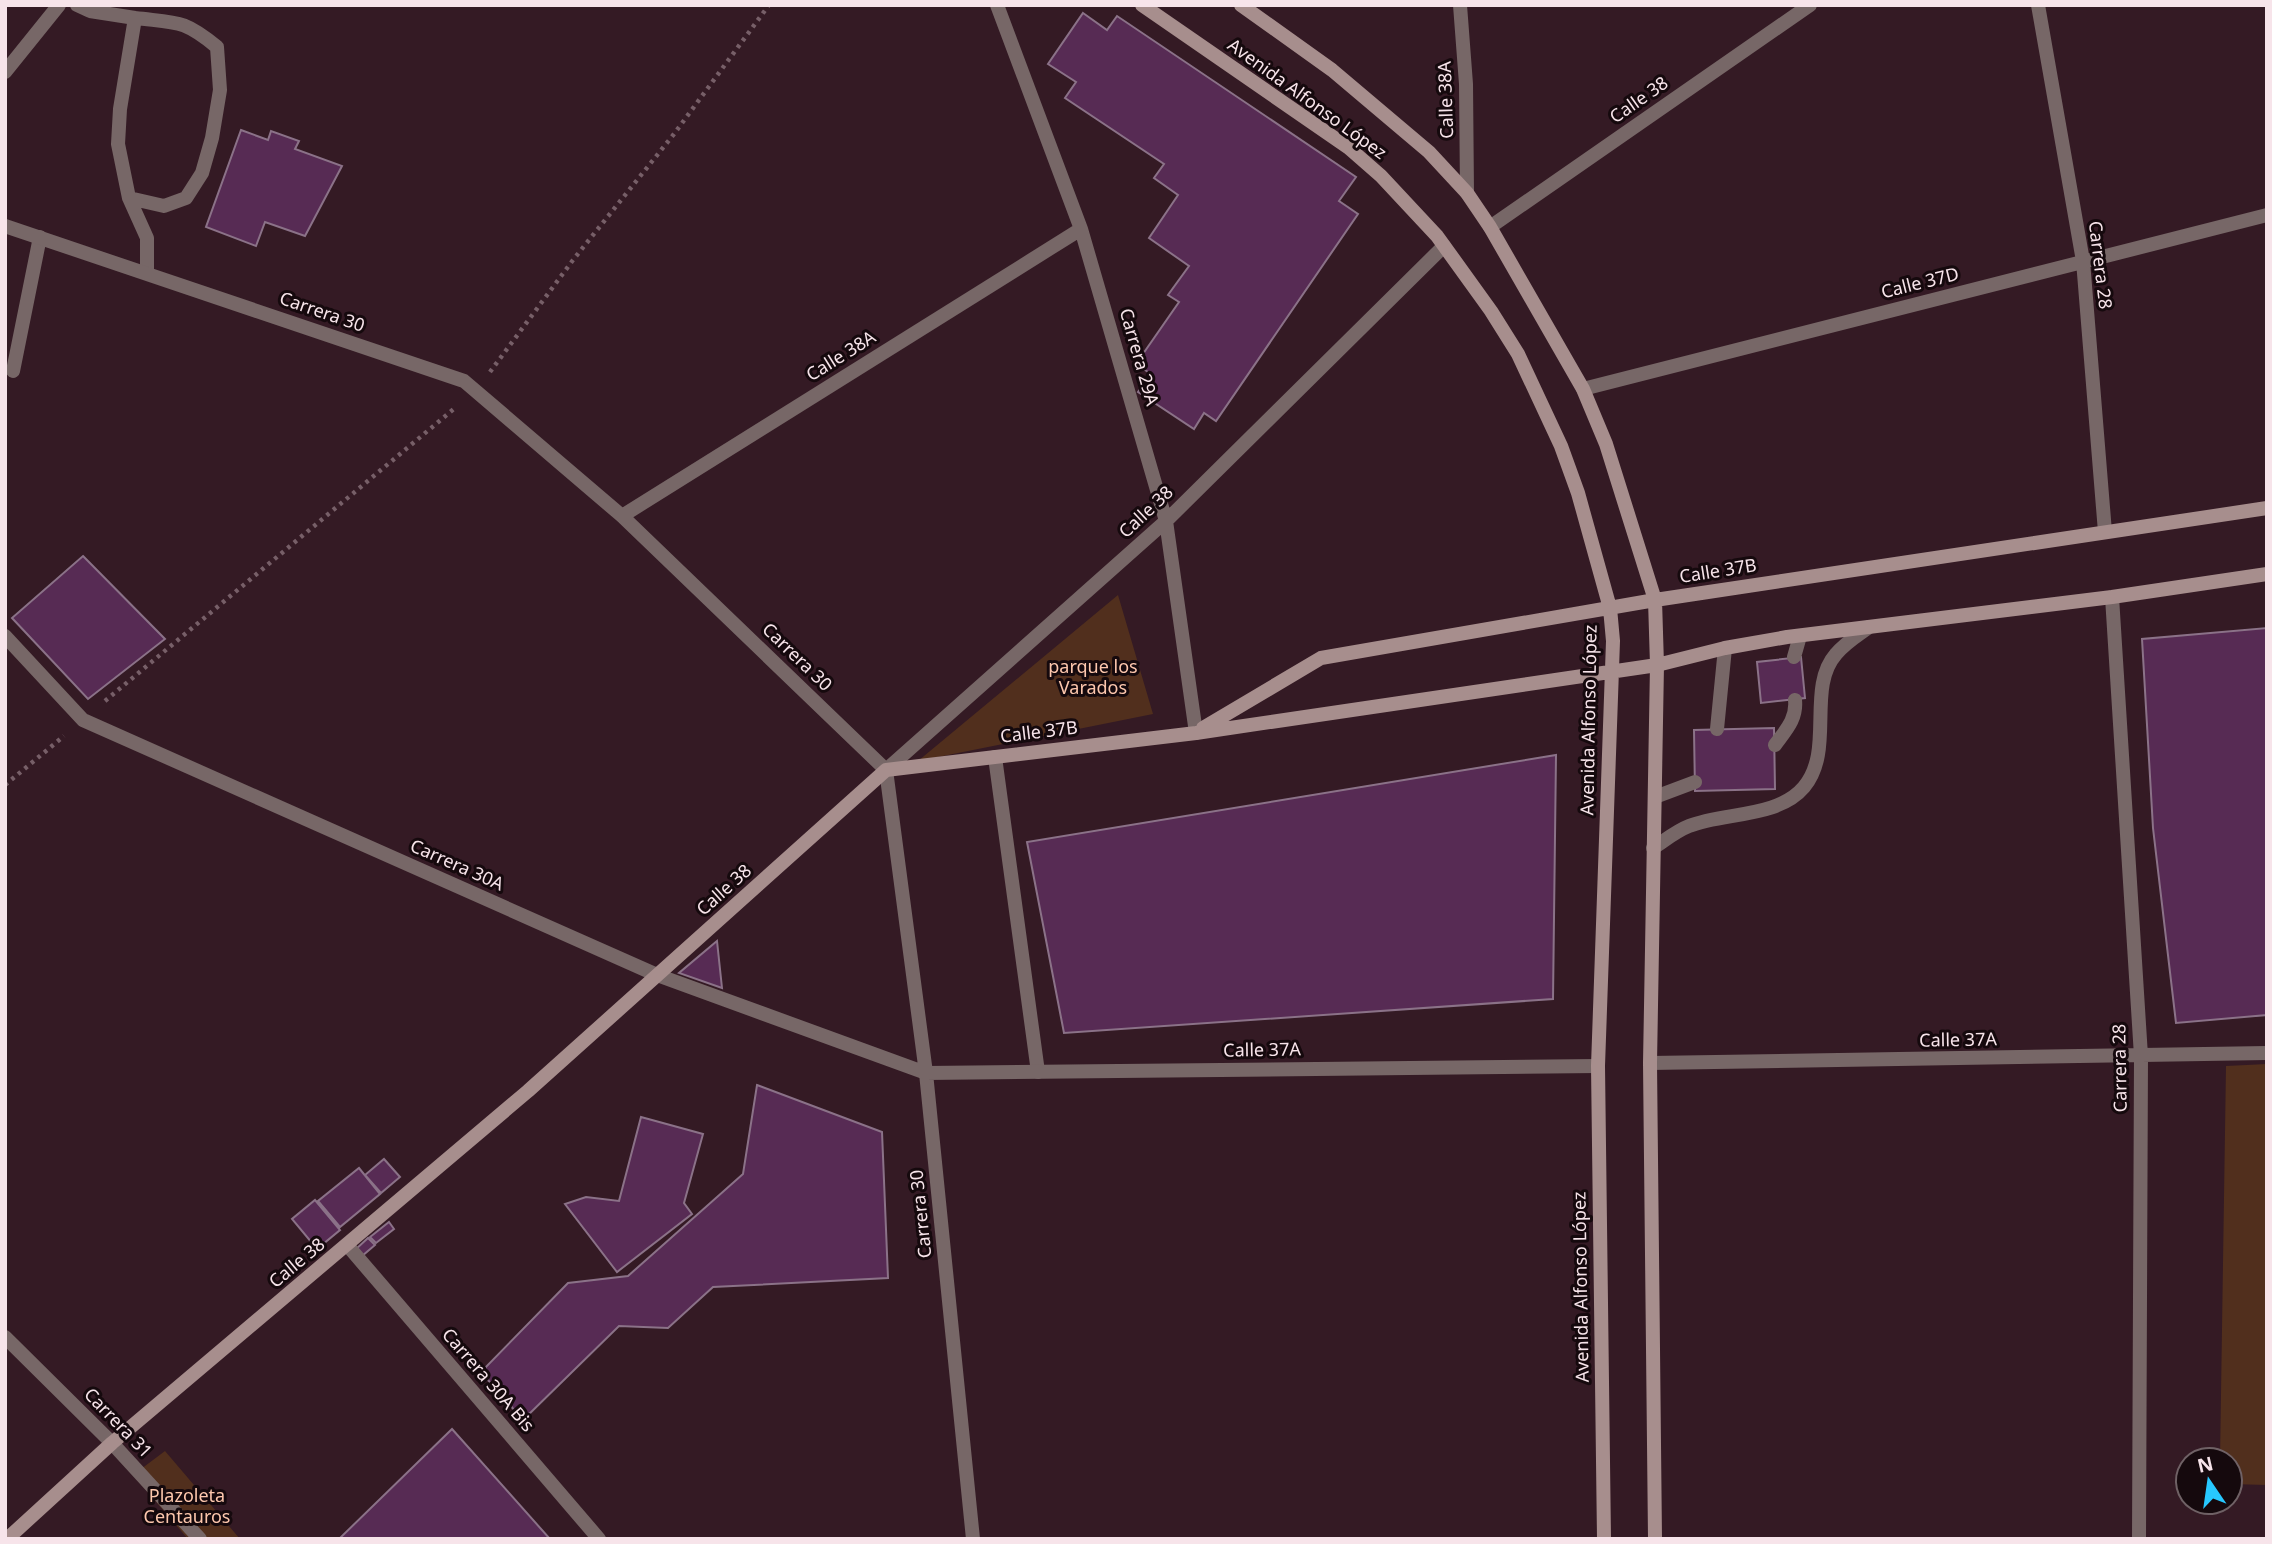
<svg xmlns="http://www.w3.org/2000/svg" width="2272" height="1544" viewBox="0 0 2272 1544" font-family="'Noto Sans',sans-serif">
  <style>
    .green { fill: #512f1d }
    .building { fill: #572b54; stroke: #8b7288; stroke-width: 2 }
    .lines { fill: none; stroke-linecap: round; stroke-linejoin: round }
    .path { stroke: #775f68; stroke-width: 4.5; stroke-dasharray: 3.5 5; stroke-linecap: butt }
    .lane { stroke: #776767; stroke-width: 14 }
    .street { stroke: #776767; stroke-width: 14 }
    .secondary { stroke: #a78e8d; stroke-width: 14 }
    .labels { text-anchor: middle; stroke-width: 6; stroke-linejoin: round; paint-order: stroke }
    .street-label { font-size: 18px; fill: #f7e4ea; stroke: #15090d }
    .park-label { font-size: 18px; fill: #fdc7ad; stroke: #15090d }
  </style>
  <rect width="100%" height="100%" fill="#341a24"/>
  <!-- green -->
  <path class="green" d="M 1118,595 L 1153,714 L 918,761 Z
    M 2267,1064 L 2267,1485 L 2230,1484 L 2230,1460 L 2220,1460 L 2226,1066 Z
    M 165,1451 L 240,1539 L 188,1539 L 133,1475 Z"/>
  <!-- building -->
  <path class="building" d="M 1083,13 L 1107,30 L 1117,16 L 1356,177 L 1339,201 L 1358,214 L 1216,421 L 1204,413 L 1194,429 L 1138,392 L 1151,374 L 1136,364 L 1179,302 L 1168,295 L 1189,266 L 1149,238 L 1178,195 L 1154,178 L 1164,164 L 1065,98 L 1076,82 L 1048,64 Z
    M 241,130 L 268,140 L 271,131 L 299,141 L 295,149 L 342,166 L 305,236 L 265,222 L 256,246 L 206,227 Z
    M 83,556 L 165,639 L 88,699 L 12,618 Z
    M 2267,628 L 2267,1015 L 2176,1023 L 2153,828 L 2142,639 Z
    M 1801,657 L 1805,698 L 1761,703 L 1757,662 Z
    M 1774,728 L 1775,789 L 1695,791 L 1694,730 Z
    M 1556,755 L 1553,999 L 1064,1033 L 1027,842 Z
    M 717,941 L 722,988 L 679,973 Z
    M 757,1085 L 882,1132 L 888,1278 L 713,1287 L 668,1328 L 619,1326 L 523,1420 L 481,1372 L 568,1283 L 628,1276 L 743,1174 Z
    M 641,1117 L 703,1134 L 684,1203 L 692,1214 L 617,1272 L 565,1204 L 586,1197 L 619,1201 Z
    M 384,1159 L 400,1177 L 381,1193 L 365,1175 Z
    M 359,1168 L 380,1194 L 340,1227 L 318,1201 Z
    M 315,1200 L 340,1230 L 317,1249 L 292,1219 Z
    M 389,1222 L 394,1229 L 376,1243 L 370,1237 Z
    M 368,1238 L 375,1245 L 362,1256 L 356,1249 Z
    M 452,1429 L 550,1539 L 339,1539 Z"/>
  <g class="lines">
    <!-- path -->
    <path class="path" d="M 490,372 L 573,260 L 674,134 L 769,5
      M 105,701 L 455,408
      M 5,785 L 64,736"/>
    <!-- lane -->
    <path class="lane" d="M 77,5 L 90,11 L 135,18 L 120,109 L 118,144 L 129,198 L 147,238 L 147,273
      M 129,198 L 164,206 L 186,198 L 202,173 L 212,138 L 220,90 L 217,47 C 183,19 177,23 135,18
      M 13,371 L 40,237
      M 1794,657 L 1800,636
      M 1717,729 L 1725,648
      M 1775,745 C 1786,730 1797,719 1795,700
      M 995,757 L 1038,1072
      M 1655,797 L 1695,782
      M 1653,848 C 1664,841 1676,831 1689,826 C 1724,812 1778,818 1804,787 C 1835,750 1806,688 1836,654 C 1845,643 1858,635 1869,627"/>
    <!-- street -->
    <path class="street" d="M 997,5 L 1081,229 L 1166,521 L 1196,733
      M 1460,5 L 1466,84 L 1467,193
      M 2038,5 L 2083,261 L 2105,532
      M 5,72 L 59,5
      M 5,226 L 464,381 L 622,516 L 886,770 L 926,1073 L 973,1539
      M 1490,227 L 1810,5
      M 1583,389 L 2267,215
      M 622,516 L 1081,229
      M 2112,597 L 2141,1056 L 2139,1539
      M 5,636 L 83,720 L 657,975 L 926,1073 L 1598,1066
      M 886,770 L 1166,521 L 1444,246
      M 1650,1063 L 2267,1053
      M 348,1246 L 599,1539
      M 5,1337 L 112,1443 L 200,1539"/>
    <!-- secondary -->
    <path class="secondary" d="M 1142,5 L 1349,148 L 1381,176 L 1437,236 L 1491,311 L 1518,354 L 1561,446 L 1578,493 L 1610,608 L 1613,641 L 1598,1066 L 1604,1539
      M 1241,5 L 1332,70 L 1429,152 L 1467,193 L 1490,227 L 1583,389 L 1606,444 L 1655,600 L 1657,665 L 1650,1063 L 1655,1539
      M 1203,728 L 1321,658 L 1655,600 L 2267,508
      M 7,1539 L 112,1443 L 528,1091 L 886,770 L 1196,733 L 1657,665 L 1725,648 L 1787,637 L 2112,597 L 2267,574"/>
  </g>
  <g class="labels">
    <!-- street labels -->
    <g class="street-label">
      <text transform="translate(1307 99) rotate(36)" y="6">Avenida Alfonso López</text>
      <text transform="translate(1446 100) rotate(-92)" y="6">Calle 38A</text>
      <text transform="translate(1639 100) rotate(-35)" y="6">Calle 38</text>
      <text transform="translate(2100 265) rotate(83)" y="6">Carrera 28</text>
      <text transform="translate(1920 283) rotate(-14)" y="6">Calle 37D</text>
      <text transform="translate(322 312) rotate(19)" y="6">Carrera 30</text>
      <text transform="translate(841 356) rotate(-32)" y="6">Calle 38A</text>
      <text transform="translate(1139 357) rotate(74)" y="6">Carrera 29A</text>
      <text transform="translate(1146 512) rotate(-43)" y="6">Calle 38</text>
      <text transform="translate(1718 571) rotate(-9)" y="6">Calle 37B</text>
      <text transform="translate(797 657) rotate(44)" y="6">Carrera 30</text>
      <text transform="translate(1589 720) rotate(-89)" y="6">Avenida Alfonso López</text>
      <text transform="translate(1039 732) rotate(-7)" y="6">Calle 37B</text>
      <text transform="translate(457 865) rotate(24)" y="6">Carrera 30A</text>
      <text transform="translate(724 890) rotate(-42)" y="6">Calle 38</text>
      <text transform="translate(1958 1040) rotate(-1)" y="6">Calle 37A</text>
      <text transform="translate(1262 1050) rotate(-1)" y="6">Calle 37A</text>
      <text transform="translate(2120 1068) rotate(-91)" y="6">Carrera 28</text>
      <text transform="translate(921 1214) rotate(-96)" y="6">Carrera 30</text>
      <text transform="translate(297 1263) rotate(-40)" y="6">Calle 38</text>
      <text transform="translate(1581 1287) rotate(-91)" y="6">Avenida Alfonso López</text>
      <text transform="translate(488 1380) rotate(49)" y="6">Carrera 30A Bis</text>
      <text transform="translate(118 1423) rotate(46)" y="6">Carrera 31</text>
    </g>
    <!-- park labels -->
    <g class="park-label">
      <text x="1093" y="673">parque los<tspan x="1093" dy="21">Varados</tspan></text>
      <text x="187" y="1502">Plazoleta<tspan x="187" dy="21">Centauros</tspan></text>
    </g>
  </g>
  <!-- border -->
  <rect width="2272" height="1544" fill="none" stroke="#f7e4ea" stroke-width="14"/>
  <!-- north arrow -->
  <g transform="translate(2209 1481) rotate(347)"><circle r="33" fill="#15090d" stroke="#6f6165" stroke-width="2"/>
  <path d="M0-5L12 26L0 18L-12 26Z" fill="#27c8ff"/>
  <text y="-10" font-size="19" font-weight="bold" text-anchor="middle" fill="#f7e4ea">N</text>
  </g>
</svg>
